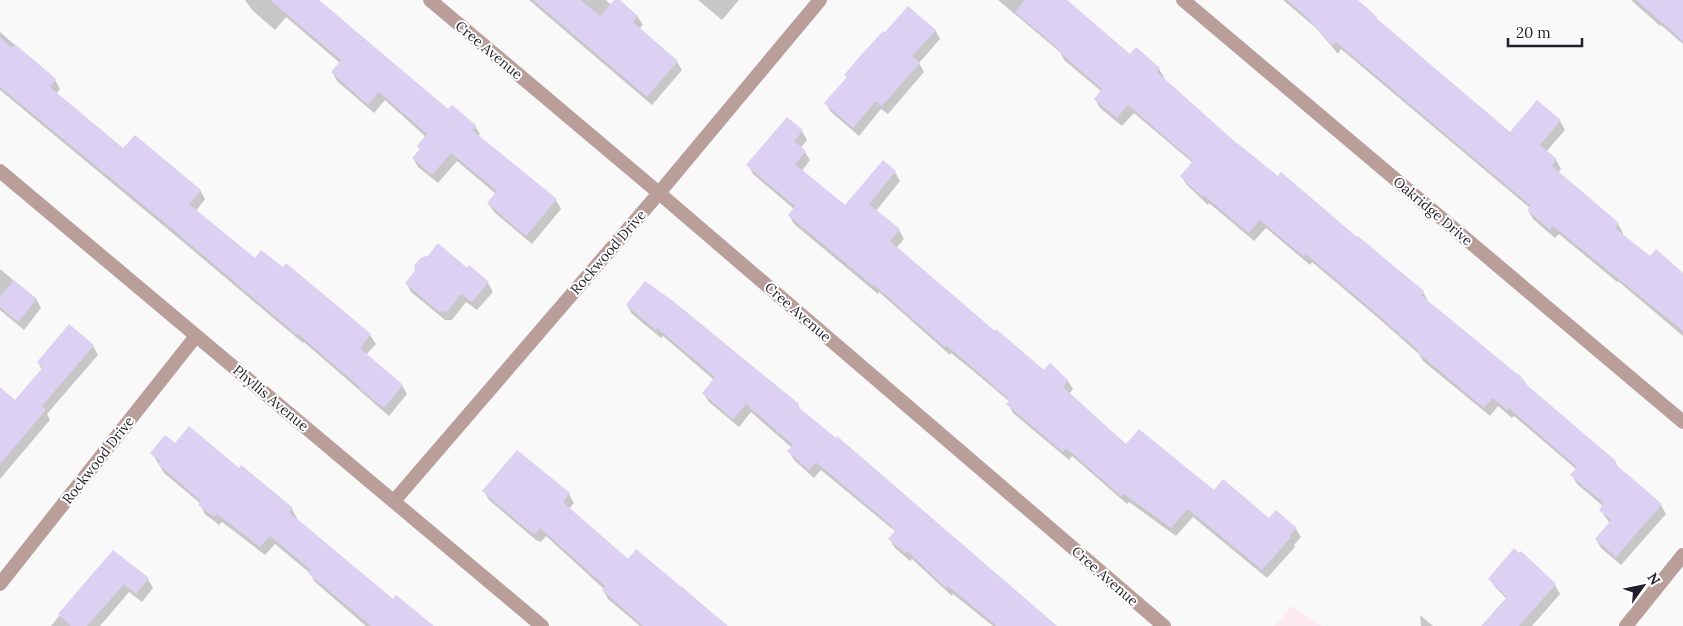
<svg xmlns="http://www.w3.org/2000/svg" width="1683" height="626" viewBox="0 0 1683 626" font-family="Lora,serif">
  <style>
    .education { fill: #fde9f2 }
    .shadow { fill: #0003 }
    .building { fill: #dcd0f3 }
    .lines { fill: none; stroke-linecap: round; stroke-linejoin: round }
    .minor { stroke: #b99e99; stroke-width: 14 }
    .labels { text-anchor: middle; stroke-width: 4; stroke-linejoin: round; paint-order: stroke }
    .street-label { font-size: 14px; fill: #231f2b; stroke: #fff }
  </style>
  <rect width="100%" height="100%" fill="#f9f9f9"/>
  <!-- education -->
  <path class="education" d="M 1292,606 L 1322,626 L 1275,626 Z"/>
  <!-- shadow -->
  <path class="shadow" d="M 245,0 L 316,0 L 448,111 L 475,126 L 480,134 L 478,136 L 556,200 L 561,209 L 532,244 L 494,212 L 488,203 L 496,194 L 457,161 L 438,183 L 418,167 L 413,158 L 420,150 L 418,146 L 426,137 L 385,100 L 374,113 L 337,81 L 332,72 L 340,63 L 286,17 L 275,30 L 253,11 Z
    M 529,0 L 606,0 L 612,6 L 619,0 L 638,17 L 643,25 L 639,29 L 677,62 L 682,70 L 652,105 Z
    M 698,0 L 739,0 L 722,20 Z
    M 998,0 L 1066,0 L 1130,56 L 1159,69 L 1164,77 L 1163,79 L 1232,140 L 1423,292 L 1428,301 L 1427,302 L 1615,462 L 1620,470 L 1661,505 L 1666,514 L 1621,565 L 1601,548 L 1596,539 L 1610,523 L 1606,518 L 1600,510 L 1603,506 L 1577,484 L 1572,475 L 1576,469 L 1514,416 L 1512,418 L 1498,406 L 1490,416 L 1423,361 L 1419,354 L 1377,317 L 1312,262 L 1310,265 L 1266,228 L 1254,241 L 1209,203 L 1208,205 L 1187,185 L 1181,176 L 1193,163 L 1134,113 L 1122,126 L 1100,108 L 1095,99 L 1101,91 L 1064,60 L 1060,52 Z
    M 1283,0 L 1356,0 L 1376,17 L 1380,24 L 1511,134 L 1560,121 L 1565,130 L 1546,152 L 1556,160 L 1561,169 L 1558,173 L 1618,224 L 1623,233 L 1622,235 L 1650,258 L 1683,275 L 1683,336 L 1618,281 L 1617,282 L 1559,234 L 1555,238 L 1533,219 L 1528,210 L 1530,208 L 1341,49 L 1338,54 L 1316,28 Z
    M 1631,0 L 1683,0 L 1683,44 L 1661,25 L 1660,26 Z
    M 935,30 L 940,39 L 919,63 L 924,72 L 888,114 L 881,109 L 859,136 L 831,112 L 826,104 L 848,78 L 846,75 Z
    M 0,32 L 55,80 L 60,89 L 56,94 L 124,150 L 200,190 L 205,199 L 196,211 L 255,260 L 283,269 L 287,265 L 370,335 L 376,344 L 366,355 L 402,385 L 407,394 L 389,416 L 304,342 L 303,343 L 176,236 L 0,90 Z
    M 787,118 L 802,131 L 807,140 L 801,148 L 805,152 L 810,160 L 802,171 L 845,207 L 883,162 L 895,172 L 900,181 L 876,211 L 899,230 L 904,239 L 896,248 L 995,333 L 1044,371 L 1068,381 L 1073,389 L 1069,394 L 1127,446 L 1269,520 L 1296,529 L 1301,537 L 1294,545 L 1295,547 L 1267,578 L 1193,517 L 1176,536 L 1129,502 L 1127,504 L 1072,456 L 1069,460 L 1013,413 L 1008,404 L 1010,402 L 972,370 L 951,353 L 950,355 L 879,292 L 878,294 L 794,224 L 789,215 L 794,209 L 753,174 L 748,165 Z
    M 0,269 L 36,299 L 41,308 L 24,330 L 0,310 Z
    M 406,283 L 488,283 L 493,292 L 477,310 L 466,302 L 452,320 L 445,320 L 411,292 Z
    M 627,305 L 798,405 L 802,412 L 1056,626 L 1004,626 L 999,622 L 996,626 L 993,626 L 953,594 L 952,596 L 912,559 L 910,561 L 895,548 L 890,540 L 896,532 L 821,470 L 814,478 L 794,460 L 789,451 L 792,448 L 751,412 L 739,427 L 709,402 L 703,393 L 714,380 L 663,336 L 661,338 L 632,314 Z
    M 93,346 L 98,355 L 47,414 L 50,420 L 0,479 L 0,388 L 15,402 L 42,370 L 38,362 Z
    M 175,445 L 239,470 L 292,509 L 297,518 L 296,519 L 393,601 L 428,626 L 366,626 L 315,582 L 310,573 L 275,544 L 265,555 L 222,522 L 219,525 L 205,514 L 200,505 L 201,504 L 164,473 L 152,453 Z
    M 517,451 L 569,494 L 574,503 L 569,509 L 629,560 L 681,588 L 682,587 L 727,626 L 640,626 L 608,599 L 603,590 L 604,589 L 546,536 L 541,542 L 536,540 L 489,500 L 484,491 Z
    M 113,551 L 148,579 L 153,588 L 142,602 L 129,592 L 100,626 L 51,626 Z
    M 1490,579 L 1555,585 L 1560,594 L 1532,626 L 1483,626 L 1507,599 L 1495,587 Z
    M 1420,615 L 1433,626 L 1421,626 Z"/>
  <!-- building -->
  <path class="building" d="M 270,0 L 319,0 L 448,109 L 452,105 L 476,125 L 472,130 L 557,199 L 526,236 L 487,203 L 497,191 L 451,153 L 432,175 L 412,158 L 420,149 L 417,146 L 427,134 L 379,92 L 368,105 L 331,72 L 341,60 Z
    M 533,0 L 581,0 L 600,16 L 614,0 L 620,0 L 638,16 L 633,22 L 678,61 L 647,97 Z
    M 1025,0 L 1067,0 L 1130,54 L 1136,47 L 1160,68 L 1157,72 L 1232,139 L 1278,176 L 1281,172 L 1357,237 L 1358,236 L 1401,272 L 1424,291 L 1421,295 L 1516,373 L 1520,375 L 1528,386 L 1616,461 L 1614,463 L 1662,504 L 1616,557 L 1595,539 L 1611,520 L 1599,510 L 1604,503 L 1570,475 L 1577,467 L 1509,408 L 1507,410 L 1493,398 L 1484,408 L 1417,352 L 1418,350 L 1370,308 L 1306,254 L 1304,257 L 1260,220 L 1249,233 L 1203,195 L 1202,197 L 1180,176 L 1193,161 L 1128,105 L 1117,118 L 1094,99 L 1102,89 L 1058,51 L 1059,49 L 1015,12 Z
    M 1287,0 L 1358,0 L 1377,17 L 1376,18 L 1510,132 L 1537,100 L 1561,120 L 1540,145 L 1557,159 L 1552,166 L 1619,223 L 1615,228 L 1650,256 L 1656,249 L 1683,273 L 1683,331 L 1553,226 L 1550,230 L 1527,210 L 1531,206 L 1336,42 L 1332,46 L 1309,19 Z
    M 1636,0 L 1683,0 L 1683,41 Z
    M 908,6 L 936,30 L 912,56 L 920,63 L 882,106 L 876,101 L 853,128 L 824,103 L 847,77 L 844,75 L 861,55 L 883,31 L 885,32 Z
    M 0,37 L 12,48 L 15,44 L 56,79 L 50,87 L 123,148 L 135,135 L 201,190 L 189,204 L 255,258 L 261,250 L 283,267 L 286,263 L 371,334 L 360,348 L 403,385 L 384,408 L 360,389 L 361,388 L 298,334 L 297,335 L 170,227 L 0,87 Z
    M 787,117 L 803,130 L 794,141 L 806,151 L 795,164 L 845,205 L 883,160 L 896,171 L 869,204 L 900,229 L 890,241 L 995,331 L 996,329 L 1044,370 L 1050,363 L 1068,380 L 1063,387 L 1126,444 L 1139,429 L 1214,490 L 1223,479 L 1269,518 L 1276,510 L 1297,528 L 1289,536 L 1291,537 L 1262,570 L 1188,509 L 1171,528 L 1124,494 L 1121,496 L 1066,448 L 1063,452 L 1006,404 L 1010,400 L 965,361 L 946,345 L 945,347 L 874,285 L 873,286 L 788,215 L 795,206 L 746,165 Z
    M 438,243 L 467,268 L 469,265 L 489,282 L 472,302 L 461,294 L 448,311 L 439,312 L 405,283 L 415,271 L 414,265 L 422,257 L 428,256 Z
    M 14,280 L 37,299 L 18,322 L 0,307 L 0,297 Z
    M 645,281 L 673,301 L 799,404 L 797,406 L 836,438 L 837,436 L 1057,626 L 997,626 L 948,586 L 946,588 L 907,551 L 905,553 L 888,539 L 895,531 L 892,528 L 893,527 L 816,462 L 809,470 L 787,451 L 793,445 L 746,404 L 733,419 L 702,393 L 715,377 L 657,328 L 656,330 L 626,305 Z
    M 69,324 L 94,345 L 42,406 L 46,410 L 0,464 L 0,387 L 15,400 L 43,367 L 37,362 Z
    M 189,426 L 239,468 L 241,465 L 269,488 L 293,508 L 289,512 L 393,599 L 396,595 L 434,626 L 371,626 L 308,573 L 311,570 L 270,536 L 260,547 L 217,514 L 214,517 L 198,505 L 201,501 L 158,464 L 160,461 L 150,453 L 165,435 L 175,443 Z
    M 517,450 L 570,493 L 563,502 L 628,559 L 636,549 L 728,626 L 643,626 L 602,590 L 605,586 L 540,528 L 535,534 L 530,532 L 482,491 Z
    M 1514,548 L 1519,553 L 1521,551 L 1556,584 L 1519,626 L 1481,626 L 1507,597 L 1488,579 Z
    M 113,550 L 149,578 L 136,594 L 124,584 L 87,626 L 71,626 L 58,614 Z"/>
  <g class="lines">
    <!-- minor -->
    <path class="minor" d="M 430,0 L 659,193 L 1164,626
      M 1183,0 L 1683,422
      M 0,171 L 542,626
      M 394,501 L 659,193 L 820,0
      M 0,584 L 196,336
      M 1626,626 L 1683,555"/>
  </g>
  <g class="labels">
    <!-- street labels -->
    <g class="street-label">
      <text transform="translate(489 50) rotate(40)" y="5">Cree Avenue</text>
      <text transform="translate(1433 211) rotate(40)" y="5">Oakridge Drive</text>
      <text transform="translate(608 252) rotate(-49)" y="5">Rockwood Drive</text>
      <text transform="translate(798 312) rotate(41)" y="5">Cree Avenue</text>
      <text transform="translate(271 398) rotate(40)" y="5">Phyllis Avenue</text>
      <text transform="translate(98 460) rotate(-52)" y="5">Rockwood Drive</text>
      <text transform="translate(1105 576) rotate(41)" y="5">Cree Avenue</text>
    </g>
  </g>
  <!-- north arrow -->
  <g transform="translate(1643 586) rotate(57)" stroke="#ffffff" stroke-width="4" paint-order="stroke">
  <path d="M0-4L9 19L0 12L-9 19Z" fill="#231f2b"/>
  <text y="-8" font-size="14" font-weight="bold" text-anchor="middle" fill="#231f2b">N</text>
  </g>
  <!-- scale -->
  <path d="M1508 38v8h74v-8" fill="none" stroke="#231f2b" stroke-width="2.5"/>
  <text x="1516" y="38" font-size="15" fill="#231f2b" stroke="#ffffff" stroke-width="4" paint-order="stroke">20 m</text>
</svg>
